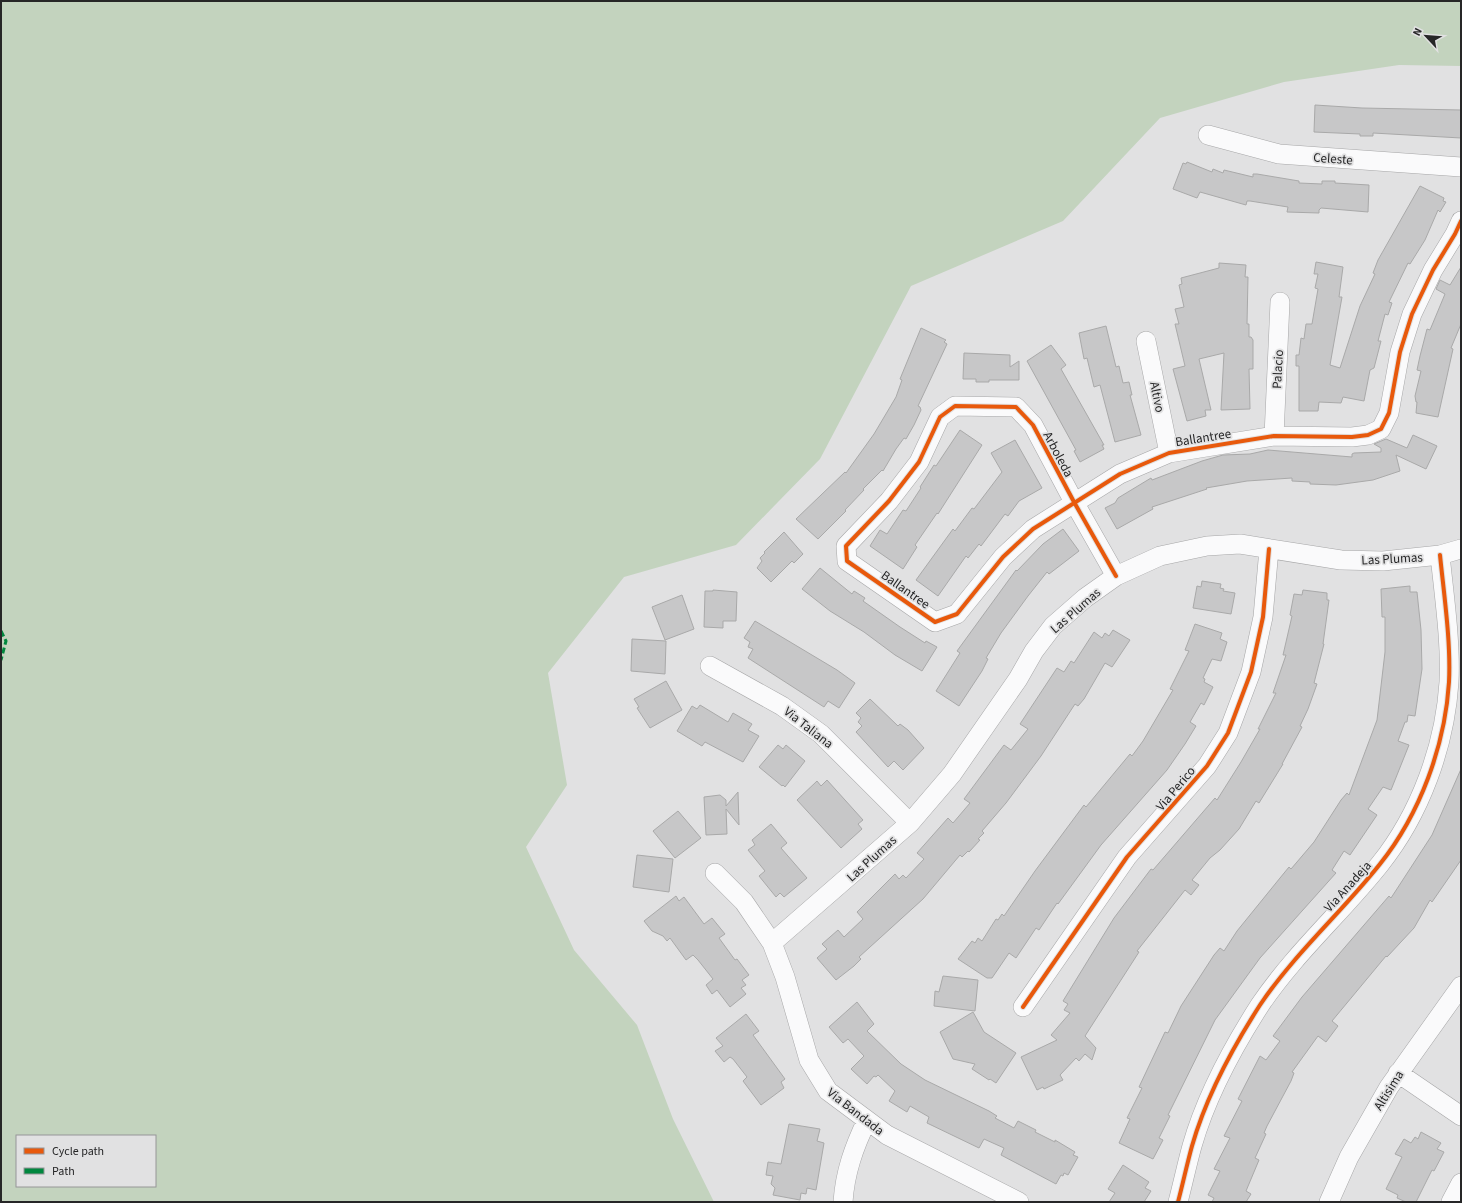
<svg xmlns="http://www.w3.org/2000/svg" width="1462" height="1203" viewBox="0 0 1462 1203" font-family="'Source Sans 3',sans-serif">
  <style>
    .green { fill: #c3d3be; fill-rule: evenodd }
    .building { fill: #c7c7c8; stroke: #a9a9a9 }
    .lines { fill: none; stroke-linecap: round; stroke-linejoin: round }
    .minor-casing { stroke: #a6a6a7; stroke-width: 20 }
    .minor { stroke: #fafafb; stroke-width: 19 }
    .quiet { stroke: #00873e; stroke-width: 3; stroke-dasharray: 6 3; stroke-linecap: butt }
    .cycleway-casing { stroke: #e1e1e2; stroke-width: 6 }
    .cycleway { stroke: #e8590c; stroke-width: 4 }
    .labels { text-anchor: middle; stroke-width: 3.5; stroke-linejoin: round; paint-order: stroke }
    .street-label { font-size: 13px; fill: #262627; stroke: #e1e1e2 }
  </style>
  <rect width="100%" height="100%" fill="#e1e1e2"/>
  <!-- green -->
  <path class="green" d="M 1,1 L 1461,1 L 1461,66 L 1399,65 L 1284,82 L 1160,118 L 1063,221 L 911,286 L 820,459 L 736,545 L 624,577 L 548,673 L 567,785 L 526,847 L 574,950 L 637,1025 L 673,1119 L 714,1202 L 1,1202 ZM 17,1136 L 155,1136 L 155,1186 L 17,1186 Z"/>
  <!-- building -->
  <path class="building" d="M 1315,105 L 1362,108 L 1461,110 L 1461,138 L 1373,133 L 1373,136 L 1360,136 L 1360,134 L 1314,132 Z
    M 1187,162 L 1212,172 L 1213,169 L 1223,173 L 1224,170 L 1253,177 L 1253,174 L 1257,174 L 1299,181 L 1299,183 L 1322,184 L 1322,181 L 1335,181 L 1335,183 L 1369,185 L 1368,212 L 1321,208 L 1319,210 L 1319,213 L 1287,212 L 1288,207 L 1250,201 L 1247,201 L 1246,205 L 1200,192 L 1197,198 L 1173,189 L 1183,163 L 1186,164 Z
    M 1420,186 L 1444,198 L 1443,201 L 1446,202 L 1440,212 L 1438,210 L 1425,240 L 1410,264 L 1408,263 L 1389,302 L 1392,303 L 1388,315 L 1385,314 L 1378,341 L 1381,341 L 1374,368 L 1370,370 L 1364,401 L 1343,397 L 1341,403 L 1319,402 L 1318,411 L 1299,411 L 1299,366 L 1296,366 L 1296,355 L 1299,355 L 1301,338 L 1304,339 L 1306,324 L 1312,324 L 1318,289 L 1315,288 L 1318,274 L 1314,274 L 1316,262 L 1343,267 L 1339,297 L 1342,297 L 1330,365 L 1340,368 L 1360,306 L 1375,274 L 1373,273 L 1378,260 Z
    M 1219,263 L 1246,265 L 1245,277 L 1248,277 L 1247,324 L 1249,324 L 1249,337 L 1251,337 L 1253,340 L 1253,369 L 1249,369 L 1250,409 L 1221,410 L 1224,353 L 1199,359 L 1211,410 L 1205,410 L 1206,416 L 1187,421 L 1173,369 L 1185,366 L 1175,324 L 1179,324 L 1175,309 L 1184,307 L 1179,285 L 1182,284 L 1181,278 L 1219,268 Z
    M 1461,267 L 1461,324 L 1451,348 L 1453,349 L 1438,417 L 1416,413 L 1417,402 L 1416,402 L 1415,396 L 1421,371 L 1417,370 L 1420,356 L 1427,329 L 1430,330 L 1445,294 L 1436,289 L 1440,280 L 1450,285 Z
    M 1106,326 L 1116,367 L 1119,366 L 1123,383 L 1129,382 L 1132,395 L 1130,395 L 1141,435 L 1115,442 L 1100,385 L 1094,387 L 1087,358 L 1084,359 L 1079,333 Z
    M 921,328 L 946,340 L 944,342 L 947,344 L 918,406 L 920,407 L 921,410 L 914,425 L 906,439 L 904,438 L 896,449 L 883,471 L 882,470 L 863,489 L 864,490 L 845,510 L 846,511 L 818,539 L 796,519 L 845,472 L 846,473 L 874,434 L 896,397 L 902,380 L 900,379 Z
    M 1051,345 L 1066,365 L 1061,369 L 1104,445 L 1102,445 L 1104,449 L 1080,462 L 1074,451 L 1076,450 L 1027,361 Z
    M 964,353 L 1010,355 L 1010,367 L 1019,361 L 1019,380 L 989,380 L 989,382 L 976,382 L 976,379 L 963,379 Z
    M 960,430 L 982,445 L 938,514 L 937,513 L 915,545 L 917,547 L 903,569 L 870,546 L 880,530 L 887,534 L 903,510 L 906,511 L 921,488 L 920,487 L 934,465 L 936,466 Z
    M 1413,435 L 1437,446 L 1426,469 L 1396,455 L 1400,471 L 1373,480 L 1336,485 L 1310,484 L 1310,482 L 1292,481 L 1292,478 L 1247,481 L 1206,488 L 1207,489 L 1152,507 L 1153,509 L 1117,529 L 1105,508 L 1115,503 L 1118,498 L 1151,478 L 1152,480 L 1202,461 L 1223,455 L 1250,454 L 1268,450 L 1352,457 L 1352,454 L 1354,453 L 1381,452 L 1381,448 L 1374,444 L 1386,439 L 1407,448 Z
    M 1015,440 L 1042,488 L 1019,501 L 1008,516 L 1005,514 L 981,546 L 979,544 L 968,558 L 966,556 L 938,596 L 916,580 L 953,529 L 955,531 L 972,508 L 974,509 L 1002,472 L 991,453 Z
    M 1063,529 L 1079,551 L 1049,574 L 1047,572 L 1028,596 L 1001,633 L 986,658 L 988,659 L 982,671 L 959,706 L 936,691 L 960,653 L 957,651 L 1016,570 L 1017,571 L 1043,544 Z
    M 784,532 L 803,554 L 794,563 L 792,561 L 771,582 L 757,568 L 762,561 L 760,558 L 765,553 L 764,552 Z
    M 820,568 L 852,594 L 854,591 L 865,598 L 863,601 L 900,627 L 925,643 L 926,641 L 937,647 L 922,671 L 895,655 L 864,632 L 830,611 L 802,589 Z
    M 1202,581 L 1221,584 L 1220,588 L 1224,589 L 1223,591 L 1235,593 L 1231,614 L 1193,608 L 1197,586 L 1201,587 Z
    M 1410,586 L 1410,592 L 1417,592 L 1421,630 L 1422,669 L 1415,716 L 1408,715 L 1407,722 L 1405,722 L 1398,741 L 1409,745 L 1391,790 L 1383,787 L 1368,809 L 1377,815 L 1350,855 L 1344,851 L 1332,870 L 1336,873 L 1260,958 L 1215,1020 L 1168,1115 L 1170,1116 L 1159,1138 L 1163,1140 L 1153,1159 L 1119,1143 L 1130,1119 L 1127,1118 L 1142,1088 L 1139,1087 L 1165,1032 L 1168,1033 L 1181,1006 L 1214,955 L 1220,948 L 1224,951 L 1237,931 L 1280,878 L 1289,867 L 1291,869 L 1314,842 L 1341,800 L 1347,793 L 1349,795 L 1377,720 L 1385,652 L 1385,617 L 1382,617 L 1381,589 Z
    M 713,590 L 737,592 L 736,621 L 723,621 L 723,628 L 704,627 L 705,591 L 713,591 Z
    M 1303,590 L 1327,593 L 1327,600 L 1329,600 L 1323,644 L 1324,644 L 1314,683 L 1317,684 L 1308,709 L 1300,726 L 1302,727 L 1282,764 L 1283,764 L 1259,803 L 1256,801 L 1239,829 L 1220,850 L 1210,858 L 1192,880 L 1199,885 L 1191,895 L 1185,890 L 1137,951 L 1139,952 L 1085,1036 L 1096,1048 L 1092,1060 L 1085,1054 L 1079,1061 L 1076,1058 L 1060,1075 L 1063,1080 L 1044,1089 L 1043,1087 L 1037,1090 L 1021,1057 L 1057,1040 L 1051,1035 L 1070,1013 L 1064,1010 L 1068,1004 L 1063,1001 L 1114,918 L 1151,869 L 1153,870 L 1215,798 L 1217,800 L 1241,762 L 1260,729 L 1258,729 L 1276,693 L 1273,693 L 1286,655 L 1283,655 L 1292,616 L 1290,615 L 1294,594 L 1302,595 Z
    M 682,595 L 694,629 L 665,640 L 652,607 Z
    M 755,621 L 837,670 L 855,683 L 839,708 L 828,701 L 824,707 L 748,658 L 753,649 L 748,647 L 750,642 L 744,638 Z
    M 1195,624 L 1222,633 L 1220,639 L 1227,642 L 1221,661 L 1212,659 L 1203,678 L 1205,679 L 1204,682 L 1213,687 L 1204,705 L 1201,703 L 1190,722 L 1196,726 L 1185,744 L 1167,770 L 1101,845 L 1058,904 L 1057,903 L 1039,930 L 1036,928 L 1016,958 L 1009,953 L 992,978 L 987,978 L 958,959 L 972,941 L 975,943 L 978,938 L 982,941 L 996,919 L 998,920 L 1002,914 L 1004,916 L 1035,871 L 1084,805 L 1086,807 L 1130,754 L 1132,756 L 1143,741 L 1173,690 L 1170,689 L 1189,651 L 1185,650 Z
    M 1113,630 L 1130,640 L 1112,667 L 1105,663 L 1084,699 L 1078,706 L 1075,704 L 1041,756 L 1006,803 L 982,831 L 984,833 L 978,839 L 980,840 L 969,852 L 968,851 L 962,857 L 960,855 L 923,899 L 859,957 L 861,959 L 854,966 L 836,980 L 817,958 L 827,949 L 822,944 L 838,930 L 844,937 L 863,919 L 857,912 L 895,874 L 899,879 L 903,875 L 906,878 L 924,859 L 917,853 L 948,818 L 953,823 L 970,803 L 964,799 L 1004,745 L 1011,750 L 1028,729 L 1020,724 L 1057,668 L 1064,672 L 1071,661 L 1074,663 L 1094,632 L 1102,638 L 1105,633 L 1109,636 Z
    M 632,639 L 666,641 L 665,674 L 631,671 Z
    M 666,681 L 682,710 L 650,728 L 637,708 L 639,707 L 634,699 Z
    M 870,699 L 898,726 L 900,724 L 908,730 L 924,748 L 903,770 L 894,761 L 888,767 L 856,732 L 862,726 L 858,722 L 861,718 L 856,713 Z
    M 700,705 L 728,722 L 733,713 L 752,724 L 748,730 L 759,736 L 743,762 L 705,742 L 702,746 L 677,731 L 692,706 L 697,709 Z
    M 778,745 L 783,749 L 786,745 L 805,761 L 785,787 L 783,785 L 782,786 L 759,767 Z
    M 1461,769 L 1461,860 L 1432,902 L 1430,900 L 1414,928 L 1387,957 L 1386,956 L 1332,1021 L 1338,1026 L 1326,1042 L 1318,1036 L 1292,1072 L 1294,1073 L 1291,1081 L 1267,1126 L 1264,1133 L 1266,1134 L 1255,1158 L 1259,1160 L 1246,1191 L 1251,1194 L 1246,1202 L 1212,1202 L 1214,1198 L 1208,1195 L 1220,1171 L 1214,1169 L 1230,1138 L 1224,1136 L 1242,1101 L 1238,1099 L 1260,1056 L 1266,1060 L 1280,1041 L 1273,1036 L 1302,997 L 1389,896 L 1391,898 L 1432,835 Z
    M 827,780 L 863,820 L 858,824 L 862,829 L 841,848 L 797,800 L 817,781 L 821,786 Z
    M 738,792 L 739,825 L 726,809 L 727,834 L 706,835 L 704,797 L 720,795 L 726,800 L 726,806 Z
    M 678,811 L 701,838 L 675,858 L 653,831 Z
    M 771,824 L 787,843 L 781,848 L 807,878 L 784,897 L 780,893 L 776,897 L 759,876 L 765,871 L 748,850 L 755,845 L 752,840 Z
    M 637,855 L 673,859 L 669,892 L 633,887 Z
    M 676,896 L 679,901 L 684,897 L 704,924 L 712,918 L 725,934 L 719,938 L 735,960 L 737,959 L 749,975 L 742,980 L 746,985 L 741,988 L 746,994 L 730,1007 L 717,990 L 712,994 L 706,985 L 713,979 L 698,960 L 693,955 L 686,960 L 670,938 L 667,941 L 663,936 L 652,931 L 644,921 Z
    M 943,976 L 978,980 L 975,1011 L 934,1006 L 935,991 L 939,992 Z
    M 857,1002 L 874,1024 L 867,1031 L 901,1064 L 925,1080 L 989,1111 L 997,1116 L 995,1118 L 1014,1128 L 1018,1121 L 1036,1130 L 1035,1132 L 1055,1142 L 1055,1140 L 1075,1152 L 1073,1155 L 1078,1157 L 1068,1175 L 1064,1173 L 1063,1176 L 1061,1175 L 1056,1184 L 1001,1155 L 1004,1148 L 984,1139 L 979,1148 L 927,1123 L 929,1117 L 910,1106 L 907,1112 L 889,1101 L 895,1091 L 878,1075 L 876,1077 L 874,1076 L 867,1084 L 851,1069 L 864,1056 L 848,1039 L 843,1043 L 829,1027 Z
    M 973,1012 L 984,1032 L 1016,1053 L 996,1083 L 990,1079 L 989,1080 L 972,1069 L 975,1064 L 953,1059 L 940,1032 Z
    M 746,1014 L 759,1031 L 753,1035 L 785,1079 L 781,1082 L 784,1088 L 761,1105 L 743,1081 L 747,1077 L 733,1059 L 730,1057 L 724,1062 L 715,1051 L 723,1046 L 716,1038 Z
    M 789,1124 L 820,1129 L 817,1141 L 824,1143 L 816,1190 L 807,1188 L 806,1194 L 801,1193 L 800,1200 L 773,1195 L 775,1188 L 771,1184 L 773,1176 L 766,1175 L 768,1162 L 781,1164 Z
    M 1421,1132 L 1441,1143 L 1437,1149 L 1444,1152 L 1434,1171 L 1432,1170 L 1416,1202 L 1406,1202 L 1397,1198 L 1398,1195 L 1386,1189 L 1402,1157 L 1395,1154 L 1404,1139 L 1411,1143 L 1415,1137 L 1418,1139 Z
    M 1123,1165 L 1149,1182 L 1145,1188 L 1151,1191 L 1144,1202 L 1109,1202 L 1115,1193 L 1108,1189 Z"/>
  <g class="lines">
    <!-- minor casing -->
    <g class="minor-casing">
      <path id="minor" d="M 1208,135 L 1279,154 L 1461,167
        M 1146,341 L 1169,453
        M 1274,436 L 1280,302
        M 1116,576 L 1074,502 L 1033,425 L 1016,407 L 955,406 L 940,417 L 919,462 L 889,501 L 846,546 L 847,561 L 935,622 L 957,614 L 1003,557 L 1033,529 L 1120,474 L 1169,453 L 1274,436 L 1352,437 L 1368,435 L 1381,429 L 1389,413 L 1400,352 L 1412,314 L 1433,270 L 1455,234 L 1461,221
        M 710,666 L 782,706 L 821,734 L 910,823
        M 715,873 L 744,902 L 772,943 L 785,977 L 809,1060 L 828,1091 L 887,1135 L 1019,1202
        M 772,943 L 910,823 L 952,774 L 1018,679 L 1034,651 L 1053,626 L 1085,598 L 1116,576 L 1160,556 L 1207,546 L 1240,544 L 1341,560 L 1383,561 L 1440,555 L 1461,549
        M 1023,1007 L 1127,857 L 1207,766 L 1228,733 L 1251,672 L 1263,617 L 1269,549
        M 1398,1073 L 1461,1116
        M 843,1202 C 845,1172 854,1147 867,1120
        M 1178,1202 C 1183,1183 1187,1164 1192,1146 C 1206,1097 1233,1047 1260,1005 C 1295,953 1342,912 1380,864 C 1420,814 1445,746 1449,682 C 1451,642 1444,595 1440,555
        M 1329,1202 L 1349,1157 L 1389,1087 L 1461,986
        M 1451,1202 L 1461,1183"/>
    </g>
    <!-- minor -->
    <use href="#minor" class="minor"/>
    <!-- quiet -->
    <path class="quiet" d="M 1,631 L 6,641 L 1,660"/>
    <!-- cycleway casing -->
    <g class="cycleway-casing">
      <path id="cycleway" d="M 1116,576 L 1074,502 L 1033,425 L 1016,407 L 955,406 L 940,417 L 919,462 L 889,501 L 846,546 L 847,561 L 935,622 L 957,614 L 1003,557 L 1033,529 L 1120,474 L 1169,453 L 1274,436 L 1352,437 L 1368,435 L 1381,429 L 1389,413 L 1400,352 L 1412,314 L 1433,270 L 1455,234 L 1461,221
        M 1023,1007 L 1127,857 L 1207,766 L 1228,733 L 1251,672 L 1263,617 L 1269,549
        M 1178,1202 C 1183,1183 1187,1164 1192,1146 C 1206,1097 1233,1047 1260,1005 C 1295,953 1342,912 1380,864 C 1420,814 1445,746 1449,682 C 1451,642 1444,595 1440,555"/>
    </g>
    <!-- cycleway -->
    <use href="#cycleway" class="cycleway"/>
  </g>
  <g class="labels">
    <!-- street labels -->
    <g class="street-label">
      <text transform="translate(1333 158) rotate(4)" y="5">Celeste</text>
      <text transform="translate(1277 369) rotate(-87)" y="5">Palacio</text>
      <text transform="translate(1158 397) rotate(78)" y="5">Altivo</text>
      <text transform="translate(1203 437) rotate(-9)" y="5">Ballantree</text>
      <text transform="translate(1059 454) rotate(62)" y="5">Arboleda</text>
      <text transform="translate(1392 558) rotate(-3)" y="5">Las Plumas</text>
      <text transform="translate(906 589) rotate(35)" y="5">Ballantree</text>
      <text transform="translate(1075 610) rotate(-41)" y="5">Las Plumas</text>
      <text transform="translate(809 727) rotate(38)" y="5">Via Taliana</text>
      <text transform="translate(1175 788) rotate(-50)" y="5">Via Perico</text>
      <text transform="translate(871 858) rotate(-42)" y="5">Las Plumas</text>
      <text transform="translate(1347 886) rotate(-48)" y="5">Via Anadeja</text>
      <text transform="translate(1388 1090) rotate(-58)" y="5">Altisima</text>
      <text transform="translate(856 1111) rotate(38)" y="5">Via Bandada</text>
    </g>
  </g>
  <!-- border -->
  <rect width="1462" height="1203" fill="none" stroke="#262627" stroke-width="4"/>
  <!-- legend -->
  <rect x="16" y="1135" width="140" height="52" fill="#e1e1e2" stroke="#969697"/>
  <rect x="24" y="1148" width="20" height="6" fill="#e8590c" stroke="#969697"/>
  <text x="52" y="1155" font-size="12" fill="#262627">Cycle path</text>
  <rect x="24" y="1168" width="20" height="6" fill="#00873e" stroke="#969697"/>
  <text x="52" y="1175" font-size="12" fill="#262627">Path</text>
  <!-- north arrow -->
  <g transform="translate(1426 36) rotate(296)" stroke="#e1e1e2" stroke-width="3" paint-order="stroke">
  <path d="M0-3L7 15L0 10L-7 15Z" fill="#262627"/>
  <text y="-6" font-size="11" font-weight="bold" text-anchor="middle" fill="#262627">N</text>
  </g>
</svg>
